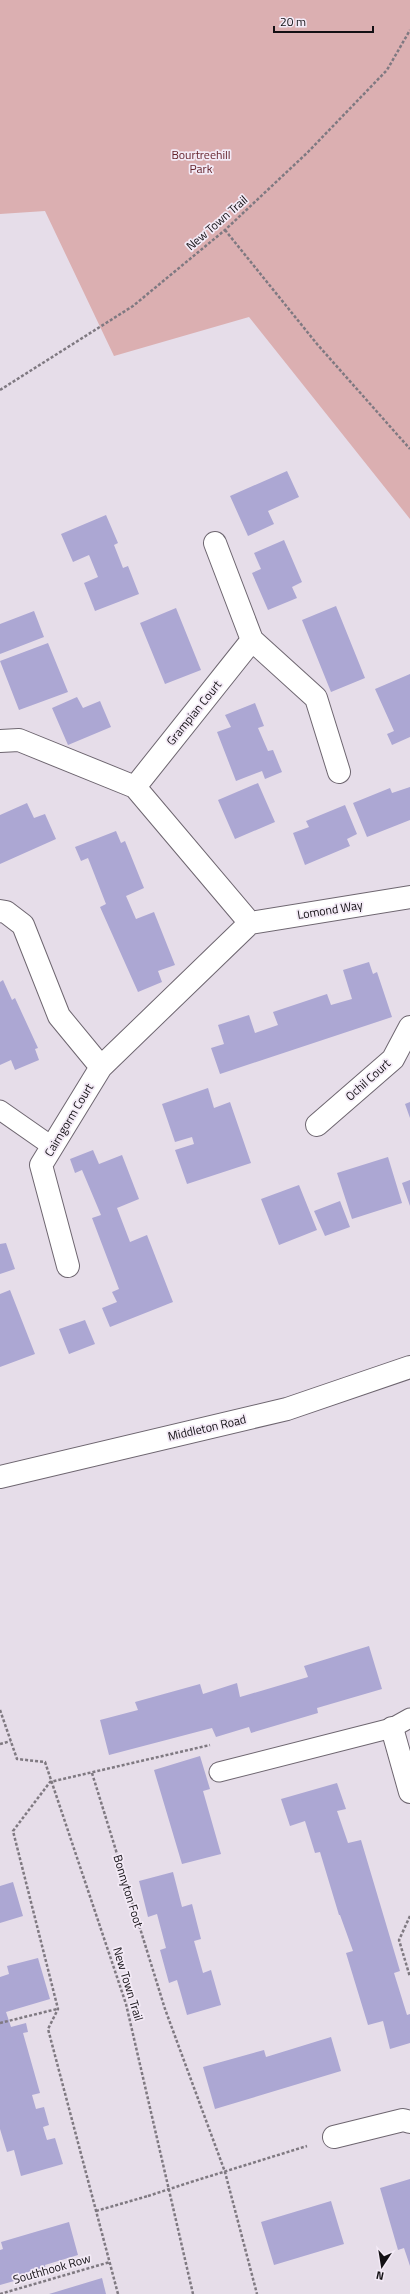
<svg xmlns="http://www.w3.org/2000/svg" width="410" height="2294" viewBox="0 0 410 2294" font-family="'Titillium Web',sans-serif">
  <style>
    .green { fill: #dbafb1 }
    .building { fill: #aca7d3 }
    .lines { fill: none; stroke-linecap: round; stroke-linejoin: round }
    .lane-casing { stroke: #6e6670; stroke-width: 21 }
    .street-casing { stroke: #6e6670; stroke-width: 24 }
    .secondary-casing { stroke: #6e6670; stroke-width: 24 }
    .path { stroke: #7f7981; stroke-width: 2.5; stroke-dasharray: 3 2; stroke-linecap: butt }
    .lane { stroke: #fff; stroke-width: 19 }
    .street { stroke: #fff; stroke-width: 22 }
    .secondary { stroke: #fff; stroke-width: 22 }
    .path-bridge { stroke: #7f7981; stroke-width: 2.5; stroke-dasharray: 3 2; stroke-linecap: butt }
    .labels { text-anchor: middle; stroke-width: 3.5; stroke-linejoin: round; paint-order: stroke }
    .park-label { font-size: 12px; fill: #65242d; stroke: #f3eaf6 }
    .street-label { font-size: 12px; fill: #131014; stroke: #f3eaf6 }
  </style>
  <rect width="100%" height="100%" fill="#e6dde9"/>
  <!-- green -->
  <path class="green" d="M 0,0 L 410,0 L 410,519 L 249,317 L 114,356 L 45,211 L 0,214 Z"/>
  <!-- building -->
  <path class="building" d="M 287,471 L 299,497 L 268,511 L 274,524 L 248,536 L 230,496 Z
    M 106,515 L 118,543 L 114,545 L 123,568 L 128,566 L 139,594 L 95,611 L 84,583 L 98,577 L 89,555 L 73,562 L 61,534 Z
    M 284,540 L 302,582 L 292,587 L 297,598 L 268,610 L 252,573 L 261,569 L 254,553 Z
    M 336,606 L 365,678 L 331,692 L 302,620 Z
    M 176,608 L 201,670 L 165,684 L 140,623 Z
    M 34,611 L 44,637 L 0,654 L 0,624 Z
    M 48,643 L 68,692 L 19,710 L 0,661 Z
    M 410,674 L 410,737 L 392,745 L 387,734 L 394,731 L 375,689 Z
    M 77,697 L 83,708 L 100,701 L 111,727 L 68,745 L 52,708 Z
    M 255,703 L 264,726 L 258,728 L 268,751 L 273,750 L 282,772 L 265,779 L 262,771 L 236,781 L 217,732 L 231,727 L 225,715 Z
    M 258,783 L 275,822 L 235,839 L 218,800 Z
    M 410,787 L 410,820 L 367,837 L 353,803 L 390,788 L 392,793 Z
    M 27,803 L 34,818 L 45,814 L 56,839 L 0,864 L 0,815 Z
    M 345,805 L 357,834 L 347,839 L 350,846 L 305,865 L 293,833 L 309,827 L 306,821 Z
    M 116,831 L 121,843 L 125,841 L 144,888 L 126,896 L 136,919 L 154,912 L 175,965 L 158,971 L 162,982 L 138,992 L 100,907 L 106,904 L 88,858 L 81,861 L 75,847 Z
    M 369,962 L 373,974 L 377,972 L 392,1017 L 220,1074 L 211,1048 L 224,1044 L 218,1025 L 249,1015 L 255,1033 L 278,1025 L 273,1012 L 327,994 L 331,1005 L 352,999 L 343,970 Z
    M 3,980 L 12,1000 L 15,998 L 38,1048 L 35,1049 L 39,1060 L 15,1070 L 11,1060 L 0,1065 L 0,982 Z
    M 208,1088 L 214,1108 L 230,1102 L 251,1163 L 187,1184 L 175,1150 L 194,1144 L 192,1137 L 175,1142 L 162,1104 Z
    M 410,1102 L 410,1118 L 405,1104 Z
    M 93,1150 L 99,1164 L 122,1155 L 139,1199 L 117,1208 L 130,1242 L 147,1235 L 173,1302 L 110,1327 L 102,1308 L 117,1302 L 112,1292 L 119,1289 L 92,1218 L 101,1215 L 82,1170 L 75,1173 L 70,1159 Z
    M 388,1157 L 402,1203 L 352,1219 L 337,1173 Z
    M 410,1180 L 410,1206 L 402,1183 Z
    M 299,1185 L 317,1230 L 279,1245 L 261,1199 Z
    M 340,1201 L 350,1227 L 325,1236 L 314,1211 Z
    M 6,1243 L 15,1269 L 0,1274 L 0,1244 Z
    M 10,1290 L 35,1354 L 0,1367 L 0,1294 Z
    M 85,1320 L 95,1344 L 69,1354 L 59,1329 Z
    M 369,1646 L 382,1689 L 317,1708 L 318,1713 L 251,1733 L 249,1727 L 216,1737 L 212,1728 L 109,1755 L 100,1720 L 138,1710 L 135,1702 L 200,1684 L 203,1694 L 237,1683 L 240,1697 L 308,1677 L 304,1666 Z
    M 200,1756 L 210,1789 L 203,1791 L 221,1854 L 182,1864 L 154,1770 Z
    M 337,1783 L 346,1809 L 337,1811 L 348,1843 L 361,1840 L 400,1971 L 394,1973 L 407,2015 L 410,2014 L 410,2043 L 390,2049 L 383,2021 L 368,2025 L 346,1953 L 353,1951 L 340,1915 L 339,1915 L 320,1852 L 315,1853 L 305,1821 L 290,1826 L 281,1799 Z
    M 173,1872 L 182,1907 L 192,1904 L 201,1939 L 194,1941 L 203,1973 L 211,1970 L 221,2005 L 187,2015 L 177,1980 L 169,1983 L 160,1950 L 166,1948 L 157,1914 L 148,1917 L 139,1881 Z
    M 13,1882 L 23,1916 L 0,1923 L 0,1886 Z
    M 38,1958 L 50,1999 L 6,2012 L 11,2027 L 26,2023 L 28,2032 L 23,2033 L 40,2093 L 32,2095 L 36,2109 L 44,2107 L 49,2125 L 43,2127 L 47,2140 L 55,2138 L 63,2164 L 21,2176 L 14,2150 L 7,2152 L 0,2129 L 0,1977 L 9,1974 L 7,1966 Z
    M 331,2037 L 341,2071 L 215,2109 L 203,2067 L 264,2050 L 266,2057 Z
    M 410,2179 L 410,2266 L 404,2248 L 398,2250 L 380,2188 Z
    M 331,2201 L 344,2244 L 274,2265 L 261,2222 Z
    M 69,2222 L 78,2255 L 45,2265 L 46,2272 L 0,2285 L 0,2250 L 3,2249 L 1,2242 Z
    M 102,2278 L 106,2294 L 49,2294 Z"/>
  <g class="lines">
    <!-- lane casing -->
    <g class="lane-casing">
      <path id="lane" d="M 0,1110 L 53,1147
        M 219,1772 L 392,1728 L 410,1718"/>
    </g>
    <!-- street casing -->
    <g class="street-casing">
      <path id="street" d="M 215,543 L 252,640 L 316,698 L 339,772
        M 0,741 L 19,740 L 135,787 L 250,923
        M 135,787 L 252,640
        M 0,911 L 6,912 L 23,925 L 59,1016 L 101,1067
        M 250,923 L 410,897
        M 317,1125 L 393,1059 L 410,1027
        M 68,1266 L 41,1165 L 101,1067 L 250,923
        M 392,1728 L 410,1792
        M 334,2137 L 403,2120 L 410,2122"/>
    </g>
    <!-- secondary casing -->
    <g class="secondary-casing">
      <path id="secondary" d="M 0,1477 L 287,1409 L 410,1367"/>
    </g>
    <!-- path -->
    <path class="path" d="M 225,230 L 317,344 L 410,449
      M 0,390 L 133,306 L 225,230 L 308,152 L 387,70 L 410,30
      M 0,1710 L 17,1759 L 45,1762 L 126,2004 L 193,2294
      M 0,1744 L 11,1741
      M 92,1773 L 165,2009 L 225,2172 L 257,2294
      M 410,1916 L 399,1940 L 410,1977
      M 0,2023 L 57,2009
      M 191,2182 L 307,2146
      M 96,2211 L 148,2196
      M 0,2294 L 110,2262
      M 118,2294 L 48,2029 L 58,2009 L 13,1831 L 50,1782 L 210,1745"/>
    <!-- lane -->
    <use href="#lane" class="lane"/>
    <!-- street -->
    <use href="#street" class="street"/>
    <!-- secondary -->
    <use href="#secondary" class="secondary"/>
    <!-- path-bridge -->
    <path class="path-bridge" d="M 148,2196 L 191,2182"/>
  </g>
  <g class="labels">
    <!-- park labels -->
    <g class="park-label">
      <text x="201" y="159">Bourtreehill<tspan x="201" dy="14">Park</tspan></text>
    </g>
    <!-- street labels -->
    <g class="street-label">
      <text transform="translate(217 223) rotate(-41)" y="4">New Town Trail</text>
      <text transform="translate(194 713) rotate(-51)" y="4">Grampian Court</text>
      <text transform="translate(330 910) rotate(-9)" y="4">Lomond Way</text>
      <text transform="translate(368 1080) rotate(-42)" y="4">Ochil Court</text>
      <text transform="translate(69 1120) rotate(-59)" y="4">Cairngorm Court</text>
      <text transform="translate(207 1428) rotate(-13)" y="4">Middleton Road</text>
      <text transform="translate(128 1891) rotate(73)" y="4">Bonnyton Foot</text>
      <text transform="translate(128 1984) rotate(73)" y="4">New Town Trail</text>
      <text transform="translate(52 2269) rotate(-16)" y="4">Southhook Row</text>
    </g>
  </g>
  <!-- north arrow -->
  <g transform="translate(382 2266) rotate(192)" stroke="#f3eaf6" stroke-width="3" paint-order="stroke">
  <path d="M0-3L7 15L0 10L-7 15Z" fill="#131014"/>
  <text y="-6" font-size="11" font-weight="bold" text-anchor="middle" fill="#131014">N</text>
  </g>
  <!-- scale -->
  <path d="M274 26v6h99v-6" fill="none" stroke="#131014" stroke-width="2"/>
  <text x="280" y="26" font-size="12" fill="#131014" stroke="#f3eaf6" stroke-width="3" paint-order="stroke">20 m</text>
</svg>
